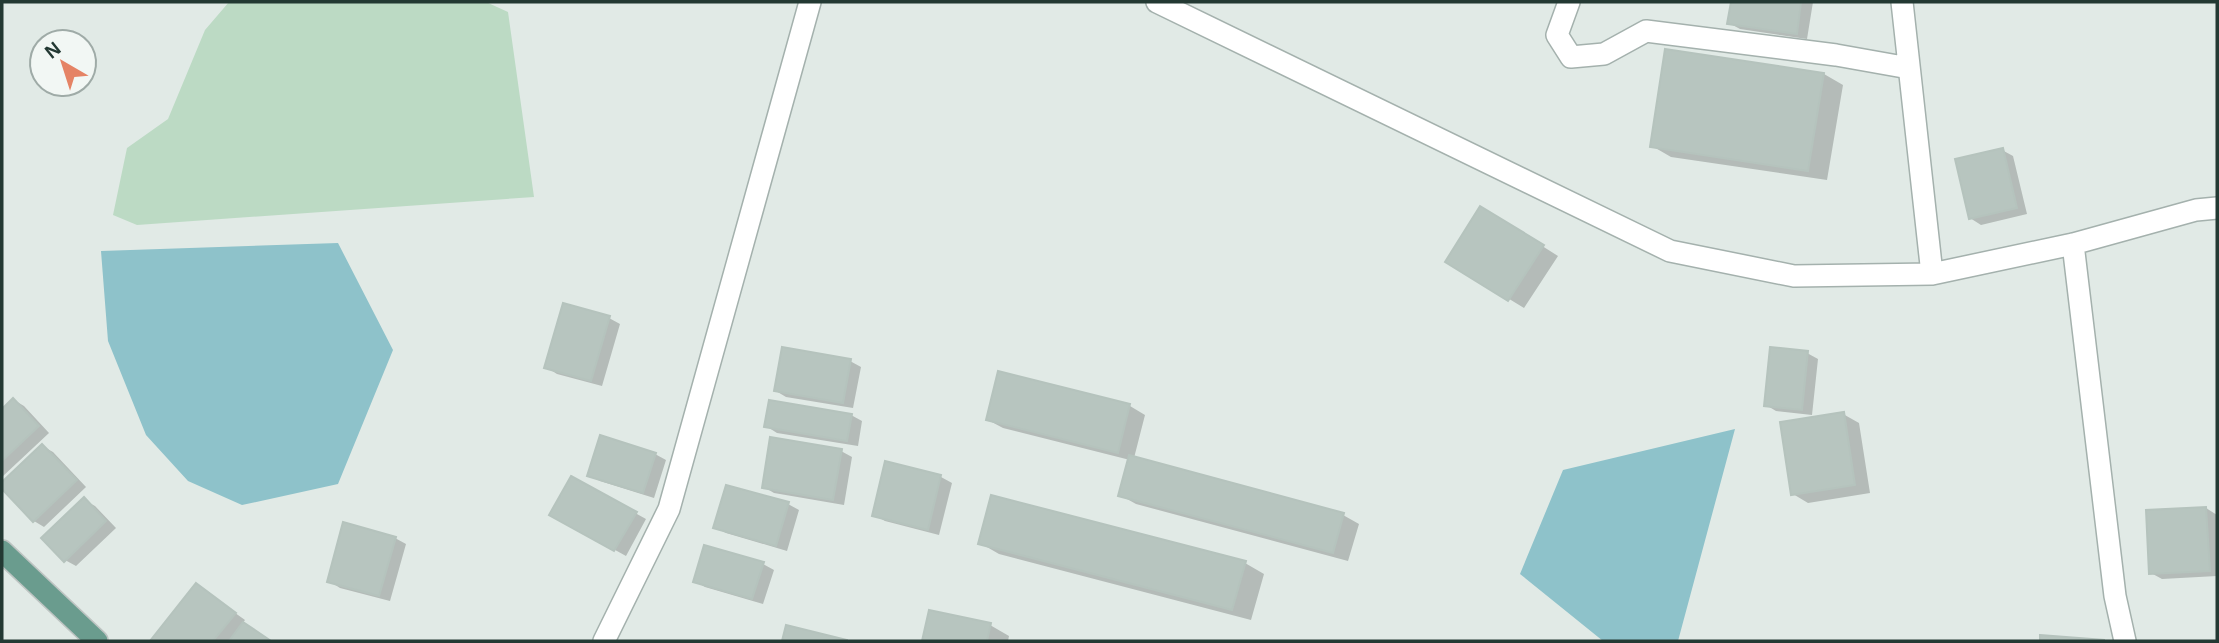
<svg xmlns="http://www.w3.org/2000/svg" width="2219" height="643" viewBox="0 0 2219 643" font-family="Arial,sans-serif">
  <style>
    .green { fill: #bcdac4 }
    .water { fill: #8ec2ca }
    .shadow { fill: #0003 }
    .building { fill: #b7c5bf; stroke: #b5c3bd; stroke-width: 2 }
    .lines { fill: none; stroke-linecap: round; stroke-linejoin: round }
    .minor-casing { stroke: #a4b1ad; stroke-width: 24 }
    .major-casing { stroke: #bdc4c2; stroke-width: 24 }
    .minor { stroke: #fff; stroke-width: 21 }
    .major { stroke: #6a9c8e; stroke-width: 21 }
  </style>
  <rect width="100%" height="100%" fill="#e1eae6"/>
  <!-- green -->
  <path class="green" d="M 229,2 L 486,2 L 508,12 L 534,197 L 137,225 L 113,215 L 127,148 L 168,119 L 205,30 Z"/>
  <!-- water -->
  <path class="water" d="M 338,243 L 393,350 L 338,484 L 242,505 L 188,481 L 146,435 L 108,341 L 101,251 Z
    M 1735,429 L 1678,641 L 1603,641 L 1520,574 L 1563,470 Z"/>
  <!-- shadow -->
  <path class="shadow" d="M 1732,2 L 1813,2 L 1807,39 L 1740,29 L 1729,23 Z
    M 1824,74 L 1843,85 L 1827,180 L 1671,157 L 1652,146 Z
    M 2002,150 L 2013,156 L 2027,214 L 1981,225 L 1970,218 Z
    M 1496,217 L 1558,256 L 1524,308 L 1447,261 Z
    M 609,318 L 620,324 L 602,386 L 557,374 L 546,367 Z
    M 1807,353 L 1818,359 L 1812,415 L 1776,411 L 1766,405 Z
    M 850,361 L 861,367 L 853,408 L 786,397 L 776,391 Z
    M 999,374 L 1130,406 L 1145,415 L 1134,458 L 1343,515 L 1359,524 L 1348,561 L 1136,504 L 1120,495 L 1130,460 L 1003,428 L 988,420 Z
    M 14,400 L 24,406 L 49,433 L 2,477 L 2,411 Z
    M 1843,414 L 1859,423 L 1870,493 L 1808,503 L 1793,494 Z
    M 851,415 L 862,421 L 858,446 L 777,433 L 766,426 Z
    M 42,446 L 53,452 L 86,487 L 44,527 L 34,521 L 2,487 L 2,484 Z
    M 841,451 L 852,457 L 844,505 L 774,493 L 764,487 Z
    M 655,454 L 666,460 L 654,498 L 600,481 L 589,475 Z
    M 887,464 L 941,477 L 952,483 L 939,535 L 885,521 L 874,515 Z
    M 572,478 L 646,519 L 626,556 L 552,515 Z
    M 84,500 L 95,506 L 116,528 L 76,566 L 65,560 Z
    M 788,504 L 799,510 L 787,551 L 726,533 L 715,527 Z
    M 2206,508 L 2217,515 L 2217,576 L 2162,579 L 2151,573 Z
    M 395,538 L 406,544 L 390,601 L 340,588 L 329,581 Z
    M 980,543 L 1245,563 L 1264,574 L 1251,620 L 999,554 Z
    M 763,564 L 774,570 L 763,604 L 705,587 L 695,581 Z
    M 196,585 L 245,620 L 242,624 L 270,641 L 153,641 Z
    M 930,612 L 990,625 L 1009,636 L 1008,641 L 923,641 Z"/>
  <!-- building -->
  <path class="building" d="M 1731,2 L 1801,2 L 1797,34 L 1727,24 Z
    M 1665,49 L 1824,73 L 1808,171 L 1650,147 Z
    M 2003,148 L 2017,208 L 1969,219 L 1955,159 Z
    M 1480,206 L 1544,245 L 1508,301 L 1445,262 Z
    M 563,303 L 610,316 L 591,381 L 544,368 Z
    M 782,347 L 851,359 L 843,403 L 774,391 Z
    M 1770,347 L 1808,351 L 1802,410 L 1764,406 Z
    M 998,371 L 1130,404 L 1118,453 L 986,420 Z
    M 13,398 L 39,426 L 2,461 L 2,409 Z
    M 769,400 L 852,414 L 847,441 L 764,427 Z
    M 1844,412 L 1855,485 L 1791,495 L 1780,422 Z
    M 600,435 L 656,453 L 643,493 L 587,476 Z
    M 770,437 L 842,449 L 833,500 L 762,488 Z
    M 42,444 L 77,480 L 33,522 L 2,489 L 2,482 Z
    M 1129,455 L 1344,513 L 1333,553 L 1118,496 Z
    M 885,461 L 941,475 L 928,530 L 872,516 Z
    M 571,476 L 637,512 L 614,551 L 549,515 Z
    M 726,485 L 789,502 L 776,546 L 713,528 Z
    M 991,495 L 1246,561 L 1232,610 L 978,544 Z
    M 84,497 L 106,521 L 64,562 L 41,538 Z
    M 2206,507 L 2210,571 L 2149,574 L 2146,510 Z
    M 343,522 L 396,537 L 379,596 L 327,582 Z
    M 704,545 L 764,562 L 752,599 L 693,582 Z
    M 196,583 L 236,613 L 213,641 L 150,641 Z
    M 929,610 L 991,623 L 987,641 L 922,641 Z
    M 243,622 L 271,641 L 229,641 Z
    M 786,625 L 847,640 L 847,641 L 782,641 Z
    M 2040,635 L 2104,640 L 2104,641 L 2040,641 Z"/>
  <g class="lines">
    <!-- minor casing -->
    <g class="minor-casing">
      <path id="minor" d="M 1157,2 L 1670,251 L 1794,276 L 1932,274 L 2073,244 L 2196,210 L 2217,208
        M 1569,2 L 1557,35 L 1571,57 L 1604,54 L 1646,31 L 1836,55 L 1909,68
        M 1902,2 L 1932,274
        M 2073,244 L 2115,596 L 2125,641
        M 604,641 L 669,509 L 810,2"/>
    </g>
    <!-- major casing -->
    <g class="major-casing">
      <path id="major" d="M 2,551 L 97,641"/>
    </g>
    <!-- minor -->
    <use href="#minor" class="minor"/>
    <!-- major -->
    <use href="#major" class="major"/>
  </g>
  <!-- border -->
  <rect width="2219" height="643" fill="none" stroke="#233933" stroke-width="7"/>
  <!-- north arrow -->
  <g transform="translate(63 63) rotate(321)"><circle r="33" fill="#f2f7f4" stroke="#9faba7" stroke-width="2"/>
  <path d="M0-5L12 26L0 18L-12 26Z" fill="#e58365"/>
  <text y="-10" font-size="19" font-weight="bold" text-anchor="middle" fill="#233933">N</text>
  </g>
</svg>
